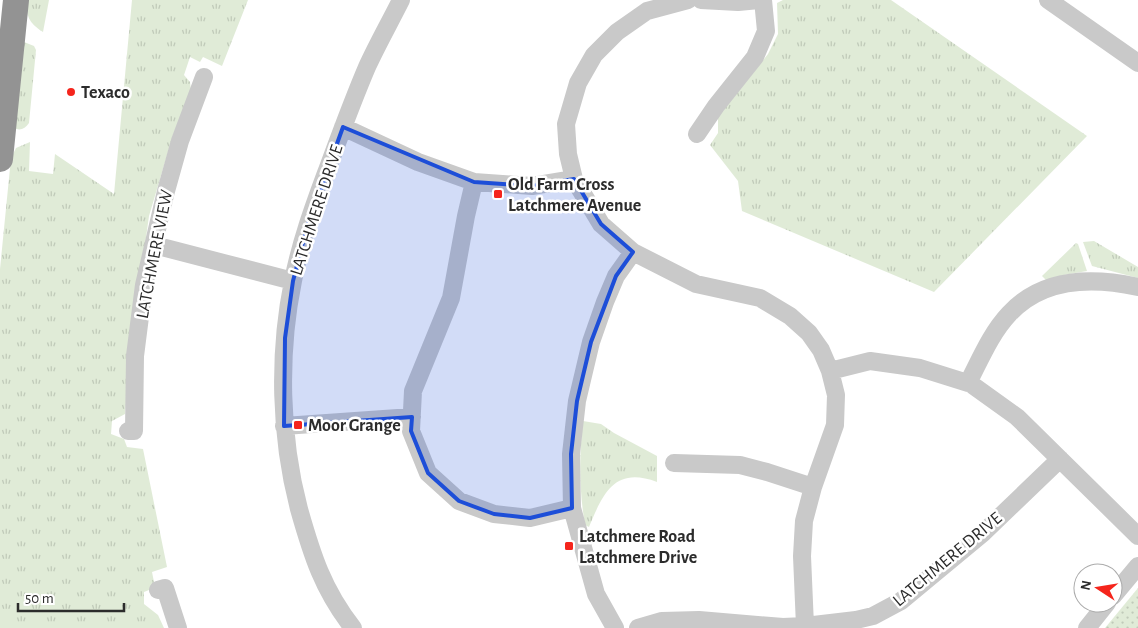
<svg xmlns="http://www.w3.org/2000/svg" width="1138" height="628" viewBox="0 0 1138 628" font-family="'Alegreya Sans',sans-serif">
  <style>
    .grass { fill: url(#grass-tufts) }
    .park { fill: url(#park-dots) }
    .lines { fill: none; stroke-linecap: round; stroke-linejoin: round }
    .minor { stroke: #c9c9c9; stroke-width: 18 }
    .highway { stroke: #939393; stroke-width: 26 }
    .marked { fill: #1d4ed8; fill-opacity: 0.2; stroke: #1d4ed8; stroke-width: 4; stroke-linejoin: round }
    .poi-dot { fill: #f5251c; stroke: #fff; stroke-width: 2 }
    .labels { text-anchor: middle; stroke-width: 5; stroke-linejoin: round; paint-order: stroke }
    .poi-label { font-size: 18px; font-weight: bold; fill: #2c2c2c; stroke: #fff; text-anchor: start }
    .street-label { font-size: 18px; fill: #2c2c2c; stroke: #fff }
  </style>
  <defs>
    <pattern id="grass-tufts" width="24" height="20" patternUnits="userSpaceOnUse" patternTransform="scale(1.25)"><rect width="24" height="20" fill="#e0ebd7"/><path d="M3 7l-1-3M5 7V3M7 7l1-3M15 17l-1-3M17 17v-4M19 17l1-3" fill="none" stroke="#c0cab9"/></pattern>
    <pattern id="park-dots" width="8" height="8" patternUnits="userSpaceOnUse" patternTransform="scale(1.25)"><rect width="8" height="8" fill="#e0ebd7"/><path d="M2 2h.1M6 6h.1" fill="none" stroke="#c0cab9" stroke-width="1.8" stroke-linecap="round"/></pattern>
  </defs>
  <rect width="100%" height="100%" fill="#fff"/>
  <!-- grass -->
  <path class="grass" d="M 26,0 L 49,0 L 43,32 C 28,22 27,17 26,0 Z
    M 132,0 L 248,0 L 222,66 L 203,57 L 200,62 L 190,57 L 184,75 L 190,82 L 191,91 L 173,135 L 149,216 L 130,353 L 125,414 L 112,421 L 111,434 L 124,439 L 127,447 L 143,449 L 167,567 L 152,572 L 154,582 L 149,590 L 144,592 L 144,604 L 158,615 L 164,628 L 0,628 L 0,269 L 11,158 L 16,148 L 30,142 L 29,171 L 53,174 L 55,154 L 114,194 Z
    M 783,0 L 891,0 L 1087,136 L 934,292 L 742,211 L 738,181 L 710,145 L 718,133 L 718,117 L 768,54 L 778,34 L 777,3 Z
    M 24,42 L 34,46 L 36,50 L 29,123 C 25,129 20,131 14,128 Z
    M 1094,241 L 1138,267 L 1138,278 L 1092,266 L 1083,242 Z
    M 1076,243 L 1078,244 L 1087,271 L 1064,275 L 1046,280 L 1042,276 Z
    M 583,421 L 601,424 L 614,433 L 657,456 L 657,482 C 615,466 603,493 589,527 L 585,525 C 579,490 579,456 583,421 Z"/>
  <!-- park -->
  <path class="park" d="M 1138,588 L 1138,628 L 1105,628 Z"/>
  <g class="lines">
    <!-- minor -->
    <path class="minor" d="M 688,0 L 647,11 L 617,32 L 594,55 L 578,83 L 566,124 L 568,154 L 574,179 L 601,224 L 633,252 L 696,284 L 760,298 L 790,316 L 809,333 L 821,350 L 830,371 L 836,395 L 835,425 L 813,487 L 804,521 L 802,556 L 805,626
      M 701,0 L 738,2 L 759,0
      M 1048,0 L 1138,63
      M 343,127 L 418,162 L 474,182 L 532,186 L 574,179
      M 697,134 L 716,106 L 755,57 L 766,31 L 763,0
      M 474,182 L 466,216 L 451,298 L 413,391 L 411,431 L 428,473 L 459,501 L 494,514 L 530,518 L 572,508
      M 154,245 L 293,281
      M 830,371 L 870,361 L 920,368 L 971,384 L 1017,417 L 1138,536
      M 968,383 C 980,360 991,333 1009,314 C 1043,277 1093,277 1138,287
      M 284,426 L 412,417
      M 128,431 L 134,431 L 135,356 L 144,285 L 166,191 L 180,141 L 204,77
      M 674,463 L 740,465 L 767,472 L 813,487
      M 158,590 L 165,588 L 178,628
      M 1113,596 L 1138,566
      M 353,628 C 323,590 312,555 299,509 C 280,437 278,354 293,281 C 300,244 313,208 326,173 C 339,138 352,102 367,67 C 377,45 390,22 401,0
      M 615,628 L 596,594 L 572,508 L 571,454 L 577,401 L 591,342 L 605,302 L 616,276 L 633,252
      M 638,628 L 662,621 L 699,620 L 783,627 L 805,626 L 856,620 L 873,616 L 901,601 L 983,533 L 1060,459
      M 1087,628 L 1107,603"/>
    <!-- highway -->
    <path class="highway" d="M 0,159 L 16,0"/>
  </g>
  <!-- marked area -->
  <path class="marked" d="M 343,127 L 474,182 L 532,186 L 574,179 L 601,224 L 633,252 L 616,276 L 591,342 L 577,401 L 571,454 L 572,508 L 530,518 L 494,514 L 459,501 L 428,473 L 411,431 L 412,417 L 284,426 L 285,338 L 293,281 L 307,227 Z"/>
  <!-- markers -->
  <g class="poi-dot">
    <circle cx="71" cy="92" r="5"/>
    <rect x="493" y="189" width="10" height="10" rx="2.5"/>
    <rect x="293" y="420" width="10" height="10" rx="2.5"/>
    <rect x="564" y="541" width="10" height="10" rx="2.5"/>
  </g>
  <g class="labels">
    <!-- poi labels -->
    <g class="poi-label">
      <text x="81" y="98">Texaco</text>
      <text x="508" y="190">Old Farm Cross<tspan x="508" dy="21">Latchmere Avenue</tspan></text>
      <text x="308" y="431">Moor Grange</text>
      <text x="579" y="542">Latchmere Road<tspan x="579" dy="21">Latchmere Drive</tspan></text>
    </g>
    <!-- street labels -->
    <g class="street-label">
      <text transform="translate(316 210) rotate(-72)" y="6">LATCHMERE DRIVE</text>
      <text transform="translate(154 254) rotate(-79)" y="6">LATCHMERE VIEW</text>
      <text transform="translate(947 559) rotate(-40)" y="6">LATCHMERE DRIVE</text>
    </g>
  </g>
  <!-- north arrow -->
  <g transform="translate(1098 588) rotate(282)"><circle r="24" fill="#ffffff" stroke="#ababab"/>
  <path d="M0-4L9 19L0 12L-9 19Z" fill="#f5251c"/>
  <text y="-8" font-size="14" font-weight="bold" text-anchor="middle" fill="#2c2c2c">N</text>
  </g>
  <!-- scale -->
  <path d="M18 603v8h106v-8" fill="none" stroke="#2c2c2c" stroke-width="2.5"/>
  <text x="25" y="603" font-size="15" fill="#2c2c2c" stroke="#ffffff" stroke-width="4" paint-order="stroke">50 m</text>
</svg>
